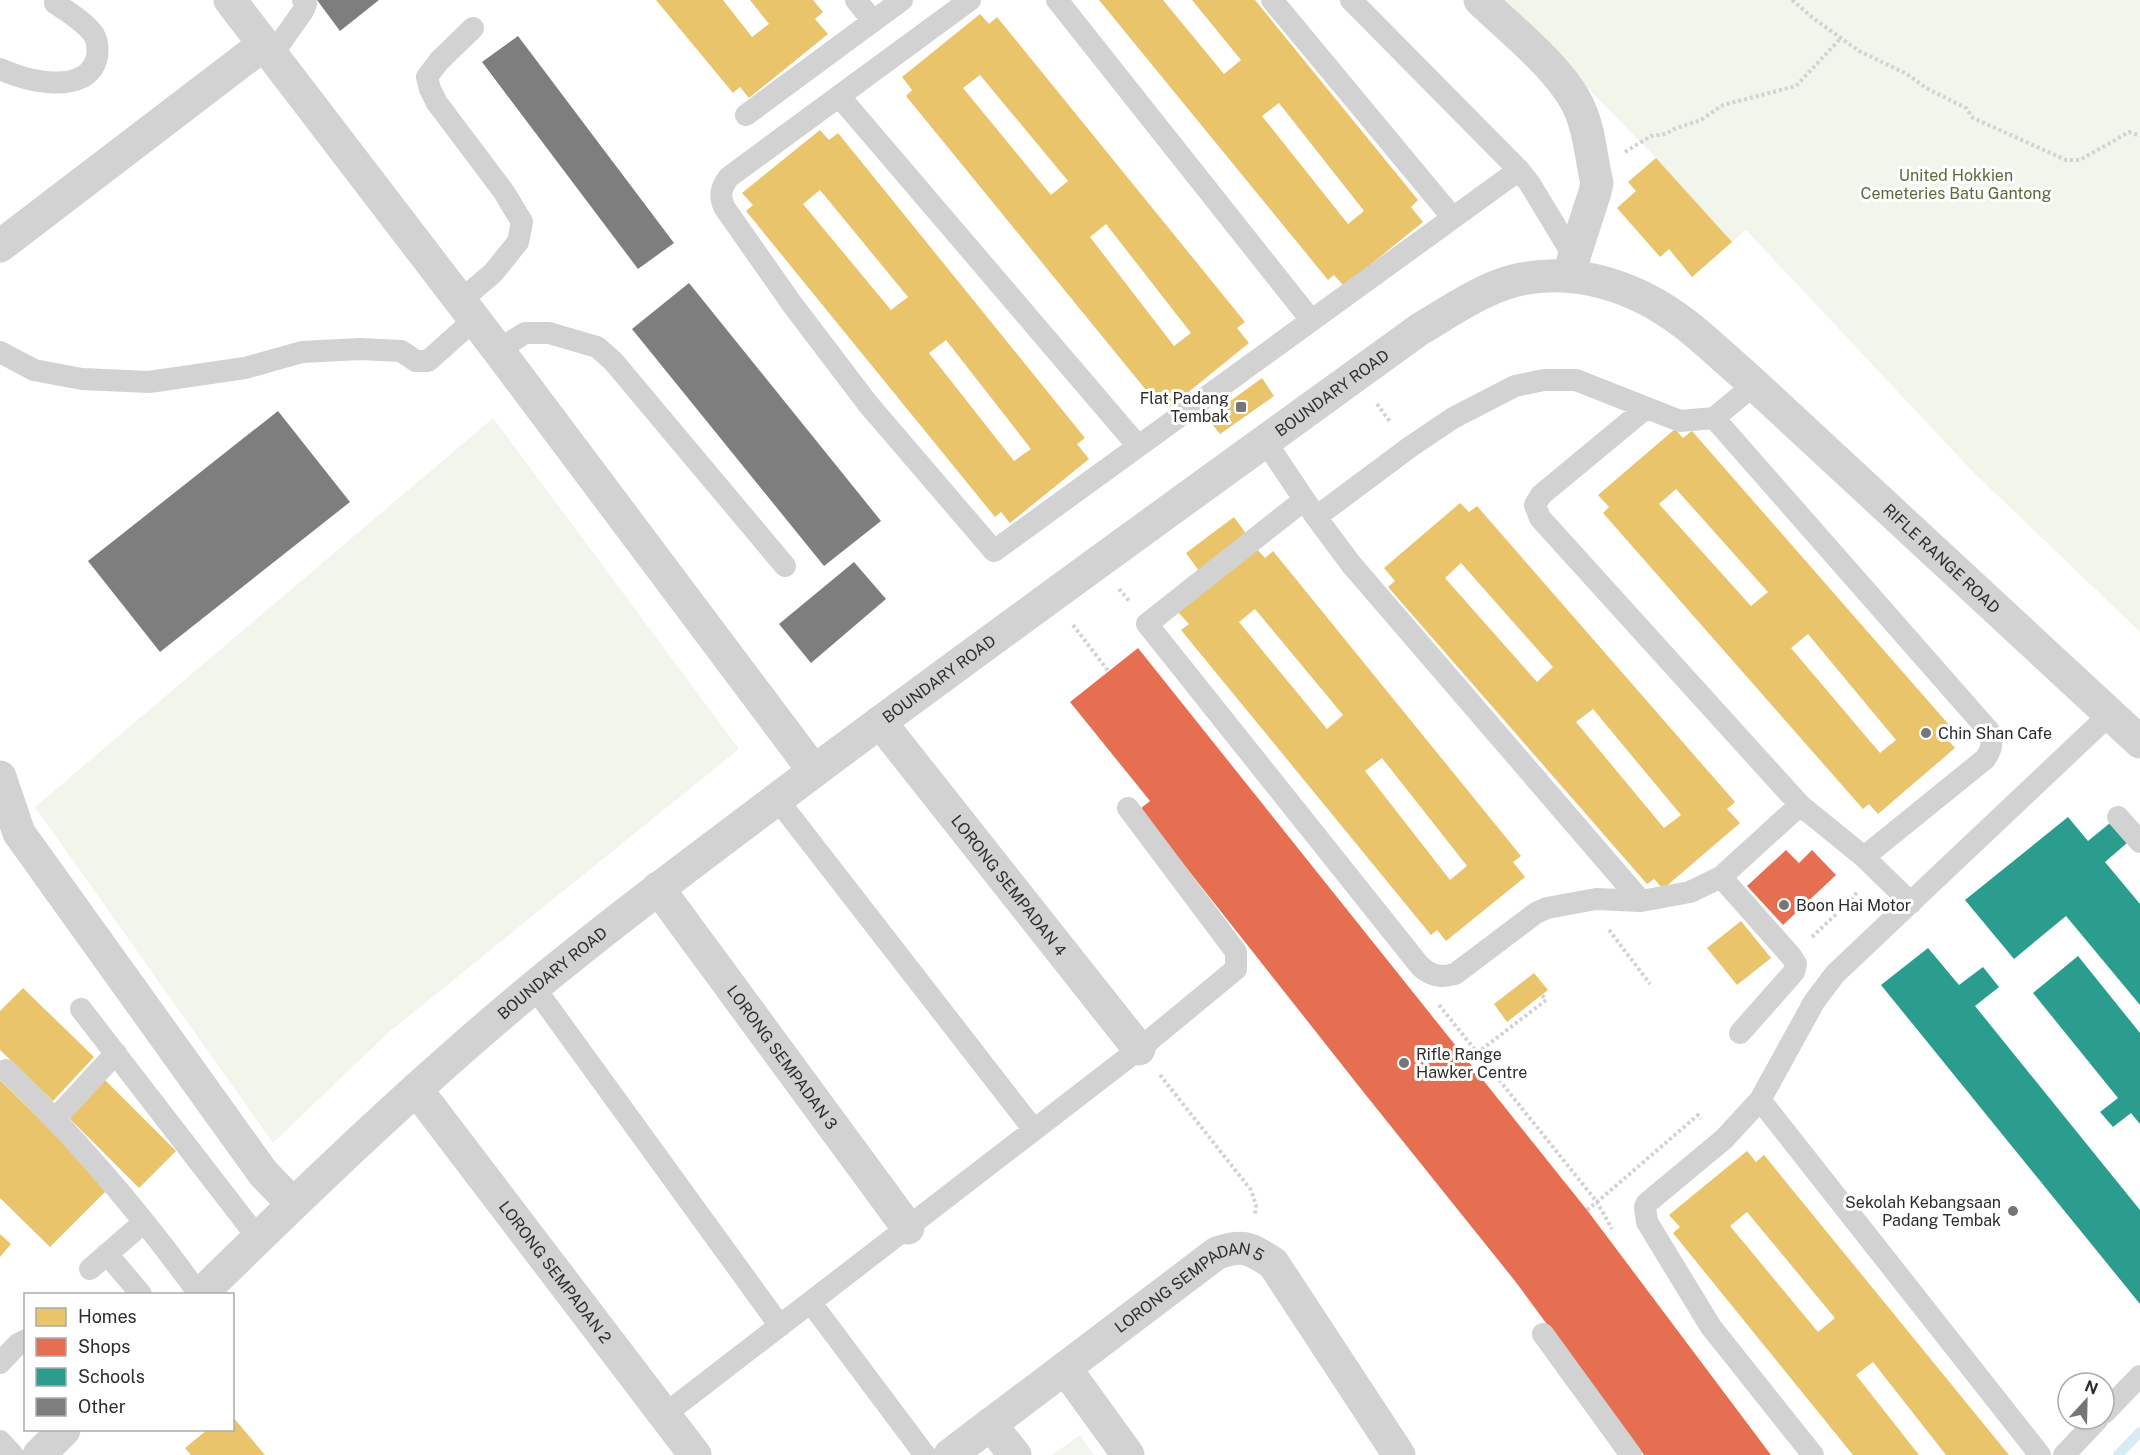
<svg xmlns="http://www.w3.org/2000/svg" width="2140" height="1455" viewBox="0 0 2140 1455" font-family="'Public Sans',sans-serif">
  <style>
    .green { fill: #f1f5eb }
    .homes { fill: #e9c46a; fill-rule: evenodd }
    .shops { fill: #e76f51 }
    .schools { fill: #2a9d8f }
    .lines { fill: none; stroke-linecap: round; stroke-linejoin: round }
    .stream { stroke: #d6ebf3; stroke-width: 10 }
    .building { fill: #7e7e7e }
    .path { stroke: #d2d2d2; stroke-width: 4; stroke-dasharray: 3 3; stroke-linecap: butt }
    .service { stroke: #d2d2d2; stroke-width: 22 }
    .minor { stroke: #d2d2d2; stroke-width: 33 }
    .tertiary { stroke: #d2d2d2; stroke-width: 33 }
    .poi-dot { fill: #767676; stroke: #fff; stroke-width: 2 }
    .labels { text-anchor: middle; stroke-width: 6; stroke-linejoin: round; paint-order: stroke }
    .park-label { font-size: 16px; fill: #576c38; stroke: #fff }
    .street-label { font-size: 16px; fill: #2d2d2d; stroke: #fff }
    .poi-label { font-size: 16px; fill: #2d2d2d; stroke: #fff; text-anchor: start }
  </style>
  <rect width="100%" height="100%" fill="#fff"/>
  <!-- green -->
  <path class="green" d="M 1502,0 L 2140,0 L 2140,632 L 1972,471 L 1746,230 L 1732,242 L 1656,158 Z
    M 493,418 L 739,749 L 389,1032 L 273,1143 L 35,807 Z
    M 1080,1435 L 1094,1455 L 1052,1455 Z"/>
  <!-- homes -->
  <path class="homes" d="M 656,0 L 723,0 L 752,37 L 769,24 L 750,0 L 813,0 L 823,12 L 815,19 L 828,34 L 749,98 L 740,87 L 733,93 Z
    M 1099,0 L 1163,0 L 1224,74 L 1241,60 L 1192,0 L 1255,0 L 1418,200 L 1411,207 L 1423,222 L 1344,286 L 1334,275 L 1328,280 ZM 1279,103 L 1364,211 L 1348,224 L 1262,116 Z
    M 980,14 L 989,24 L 997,17 L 1245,322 L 1237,328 L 1249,343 L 1170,407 L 1161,396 L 1155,401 L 906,96 L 912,90 L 902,77 ZM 980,75 L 1068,181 L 1051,195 L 963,88 ZM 1106,224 L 1191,333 L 1174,346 L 1090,237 Z
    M 820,130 L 829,140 L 838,133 L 1085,438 L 1077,444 L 1089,459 L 1010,523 L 1001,512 L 995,517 L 746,211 L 753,205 L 742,193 ZM 820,190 L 908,297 L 891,310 L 803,204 ZM 946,340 L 1031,449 L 1014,461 L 929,353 Z
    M 1656,158 L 1732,242 L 1692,277 L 1669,249 L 1660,257 L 1617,208 L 1636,191 L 1628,182 Z
    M 1262,378 L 1274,396 L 1220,434 L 1207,418 Z
    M 1675,429 L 1683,438 L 1692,431 L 1950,726 L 1942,733 L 1955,748 L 1878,814 L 1869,804 L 1863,809 L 1603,513 L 1609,507 L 1598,495 ZM 1676,489 L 1768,592 L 1751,606 L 1659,504 ZM 1808,634 L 1896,740 L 1880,753 L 1791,648 Z
    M 1460,503 L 1469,512 L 1477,506 L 1735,802 L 1727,809 L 1740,823 L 1663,889 L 1654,879 L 1647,884 L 1388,587 L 1395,581 L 1384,568 ZM 1461,563 L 1553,667 L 1537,682 L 1445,578 ZM 1593,709 L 1681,815 L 1664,828 L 1576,722 Z
    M 1234,517 L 1247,535 L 1199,571 L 1186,553 Z
    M 1256,548 L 1265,558 L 1273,551 L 1521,856 L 1513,862 L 1525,877 L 1446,941 L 1437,930 L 1431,935 L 1181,630 L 1189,624 L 1177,611 ZM 1255,609 L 1343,715 L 1327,729 L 1239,622 ZM 1382,758 L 1467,866 L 1450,880 L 1365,771 Z
    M 1741,921 L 1771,958 L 1737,985 L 1707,948 Z
    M 1534,973 L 1548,990 L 1507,1022 L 1494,1004 Z
    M 23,988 L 94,1057 L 53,1101 L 0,1050 L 0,1011 Z
    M 104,1079 L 176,1151 L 139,1188 L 67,1116 Z
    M 0,1080 L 109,1188 L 50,1247 L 0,1198 Z
    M 1747,1151 L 1756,1162 L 1764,1155 L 2009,1455 L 1946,1455 L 1873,1362 L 1856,1375 L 1919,1455 L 1853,1455 L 1673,1233 L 1680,1227 L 1669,1215 ZM 1747,1212 L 1835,1318 L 1818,1332 L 1730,1226 Z
    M 0,1234 L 11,1244 L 0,1257 Z
    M 232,1416 L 265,1455 L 191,1455 L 185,1448 L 207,1430 L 232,1430 Z"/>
  <!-- shops -->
  <path class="shops" d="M 1138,648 L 1587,1210 L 1771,1455 L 1644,1455 L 1515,1281 L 1365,1094 L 1140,809 L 1150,801 L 1070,702 Z
    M 1786,850 L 1799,863 L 1812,850 L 1836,875 L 1783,925 L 1747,886 Z"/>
  <!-- schools -->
  <path class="schools" d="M 2068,817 L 2088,841 L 2110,823 L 2127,843 L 2105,862 L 2140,904 L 2140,1005 L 2066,916 L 2014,959 L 1965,900 Z
    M 1928,948 L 1959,985 L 1983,967 L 1999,987 L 1975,1006 L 2140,1210 L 2140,1304 L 1881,985 Z
    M 2078,956 L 2140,1033 L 2140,1124 L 2131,1113 L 2113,1127 L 2100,1112 L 2118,1098 L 2033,993 Z"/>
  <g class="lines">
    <!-- stream -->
    <path class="stream" d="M 2118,1455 L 2140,1432"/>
  </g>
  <!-- building -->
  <path class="building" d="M 317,0 L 379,0 L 340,31 Z
    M 518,36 L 674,243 L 638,269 L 482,62 Z
    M 689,283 L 881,521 L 824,566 L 632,329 Z
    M 278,411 L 350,502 L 160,652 L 88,561 Z
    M 854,562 L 886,599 L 811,663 L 779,624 Z"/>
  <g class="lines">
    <!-- path -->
    <path class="path" d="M 1792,0 L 1813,18 L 1859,51 L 1907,74 L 1926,88 L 1966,108 L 1973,118 L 2066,160 L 2080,160 L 2129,132 L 2140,136
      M 1625,152 L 1651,136 L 1666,134 L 1674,129 L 1701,120 L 1723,105 L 1796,86 L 1841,38
      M 1377,404 L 1391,423
      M 1119,589 L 1130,602
      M 1073,625 L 1109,672
      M 1609,930 L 1650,984
      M 1812,937 L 1852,899 L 1857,892
      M 1439,1005 L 1597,1202 L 1698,1115 L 1701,1119
      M 1477,1053 L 1546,1000 L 1542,995
      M 1160,1075 L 1251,1190 L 1256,1205 L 1255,1215
      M 1587,1210 L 1597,1202 L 1612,1229"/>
    <!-- service -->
    <path class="service" d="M 856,0 L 873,21
      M 970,0 L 729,177 C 721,188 719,194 724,207 L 792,304 L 868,404 L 994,551 L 1519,170
      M 1057,0 L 1311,320
      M 1272,0 L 1453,218
      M 1351,0 L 1519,170 L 1530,184 L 1574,257
      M 272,55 L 303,11 L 306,4 L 303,0
      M 0,69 C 25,81 88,97 97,57 C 98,50 98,42 94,35 C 85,22 68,12 55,3
      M 839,96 L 1138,446
      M 746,115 L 902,0
      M 460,301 L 493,273 L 518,242 L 522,222 L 504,192 L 437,103 L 430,89 L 427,77 L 439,61 L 473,28
      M 498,350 L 525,333 L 549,333 L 597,347 L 613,361 L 785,566
      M 0,352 L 34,370 L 82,379 L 149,382 L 245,368 L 302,352 L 360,349 L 401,351 L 416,361 L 428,361 L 475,319
      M 1646,408 L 1541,495 L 1535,505 L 1540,518 L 1800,805 L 1864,857 L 1911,903
      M 1714,418 L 1754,385
      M 1265,441 L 1316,517 L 1351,564 L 1641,901
      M 1304,500 L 1147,624 L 1420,966 C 1431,976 1441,978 1455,974 L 1536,913 L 1547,908 L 1596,899 L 1641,901 L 1690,892 L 1721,877 L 1800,805
      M 1316,517 L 1410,447 L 1453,418 L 1515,386 L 1544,380 L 1576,380 L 1680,421 L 1714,418 L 1989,731 C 1993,743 1992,749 1985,759 L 1864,857
      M 777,799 L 1034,1130
      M 2118,817 L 2140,842
      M 1721,877 L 1791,956 L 1796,964 L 1794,972 L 1740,1033
      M 534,987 L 780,1326
      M 81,1009 L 258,1238
      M 6,1070 C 77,1139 142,1215 199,1294
      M 1760,1100 L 2040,1455
      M 56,1118 L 116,1053
      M 107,1254 L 141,1294
      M 90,1269 L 143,1223
      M 811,1303 L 925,1455
      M 1543,1334 L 1631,1455
      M 0,1363 L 18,1344 L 26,1340
      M 2104,1413 L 2140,1376
      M 664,1415 L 1139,1049 L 1236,969 L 1236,952 L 1128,808
      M 0,1441 L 13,1455
      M 1813,1455 L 1711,1327 L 1647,1222 L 1645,1207 L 1647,1203 L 1724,1139 L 1760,1100 L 1814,1002 L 1835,974 L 2109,715
      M 2064,1455 L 2098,1419"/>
    <!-- minor -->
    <g class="minor">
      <path d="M 230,0 L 498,350 L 814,771"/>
      <path d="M 1480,0 C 1511,30 1564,71 1580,110 C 1590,132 1591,159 1597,183 L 1595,192 L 1574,257 L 1570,275"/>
      <path d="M 0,246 L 263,45"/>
      <path id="s1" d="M 880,722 L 1139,1049"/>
      <path d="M 0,777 L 19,833 L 263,1173 L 293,1204"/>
      <path id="s2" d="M 658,888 L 908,1228"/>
      <path id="s3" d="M 416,1089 L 695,1455"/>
      <path d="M 1065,1368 L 1128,1455"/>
      <path d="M 990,1424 L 1015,1455"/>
      <path id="s4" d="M 950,1455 L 1217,1253 C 1245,1244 1249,1248 1273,1263 L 1399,1455"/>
    </g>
    <!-- tertiary -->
    <g class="tertiary">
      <path id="s5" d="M 201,1294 C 309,1188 418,1083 534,987 C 625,912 719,843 813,772 C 1014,622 1217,476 1420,329 C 1449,312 1480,290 1513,281 C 1574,265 1637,287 1685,324 C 1706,340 1725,359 1744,375 L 2140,742"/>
      <path d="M 39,1455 L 64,1430"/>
    </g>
  </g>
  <!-- markers -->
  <g class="poi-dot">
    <rect x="1235" y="401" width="12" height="12" rx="3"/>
    <circle cx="1926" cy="733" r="6"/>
    <circle cx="1784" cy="905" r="6"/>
    <circle cx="1404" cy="1063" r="6"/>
    <circle cx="2013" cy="1211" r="6"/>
  </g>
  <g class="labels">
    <!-- park labels -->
    <g class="park-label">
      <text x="1956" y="181">United Hokkien<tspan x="1956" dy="18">Cemeteries Batu Gantong</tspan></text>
    </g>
    <!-- street labels -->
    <g class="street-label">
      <text dy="6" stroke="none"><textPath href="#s5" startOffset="1448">BOUNDARY ROAD</textPath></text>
      <text dy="6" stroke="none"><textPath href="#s5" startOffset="2193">RIFLE RANGE ROAD</textPath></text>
      <text dy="6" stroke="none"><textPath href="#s5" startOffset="962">BOUNDARY ROAD</textPath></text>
      <text dy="6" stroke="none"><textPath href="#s1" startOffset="208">LORONG SEMPADAN 4</textPath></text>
      <text dy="6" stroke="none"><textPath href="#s5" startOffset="476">BOUNDARY ROAD</textPath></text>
      <text dy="6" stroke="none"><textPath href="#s2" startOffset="210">LORONG SEMPADAN 3</textPath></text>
      <text dy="6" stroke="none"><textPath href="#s3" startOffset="230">LORONG SEMPADAN 2</textPath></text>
      <text dy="6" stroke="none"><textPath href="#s4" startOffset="296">LORONG SEMPADAN 5</textPath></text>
    </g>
    <!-- poi labels -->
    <g class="poi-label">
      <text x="1229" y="404" text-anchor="end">Flat Padang<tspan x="1229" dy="18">Tembak</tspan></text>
      <text x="1938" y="739">Chin Shan Cafe</text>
      <text x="1796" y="911">Boon Hai Motor</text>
      <text x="1416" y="1060">Rifle Range<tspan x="1416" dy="18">Hawker Centre</tspan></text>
      <text x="2001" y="1208" text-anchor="end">Sekolah Kebangsaan<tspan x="2001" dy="18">Padang Tembak</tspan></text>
    </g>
  </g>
  <!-- legend -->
  <rect x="24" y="1293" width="210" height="138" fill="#ffffff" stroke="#ababab" stroke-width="1.5"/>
  <rect x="36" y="1308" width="30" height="18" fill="#e9c46a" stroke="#ababab" stroke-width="1.5"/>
  <text x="78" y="1323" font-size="18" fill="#2d2d2d">Homes</text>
  <rect x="36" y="1338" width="30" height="18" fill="#e76f51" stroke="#ababab" stroke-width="1.5"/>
  <text x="78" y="1353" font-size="18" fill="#2d2d2d">Shops</text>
  <rect x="36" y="1368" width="30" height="18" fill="#2a9d8f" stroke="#ababab" stroke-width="1.5"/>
  <text x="78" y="1383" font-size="18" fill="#2d2d2d">Schools</text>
  <rect x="36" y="1398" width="30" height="18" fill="#7e7e7e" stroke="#ababab" stroke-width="1.5"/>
  <text x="78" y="1413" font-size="18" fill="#2d2d2d">Other</text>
  <!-- north arrow -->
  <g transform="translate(2086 1401) rotate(22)"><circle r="28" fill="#ffffff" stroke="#ababab" stroke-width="1.5"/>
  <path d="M0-4.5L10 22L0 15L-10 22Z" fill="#767676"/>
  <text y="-9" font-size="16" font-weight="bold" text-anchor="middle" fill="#2d2d2d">N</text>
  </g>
</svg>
